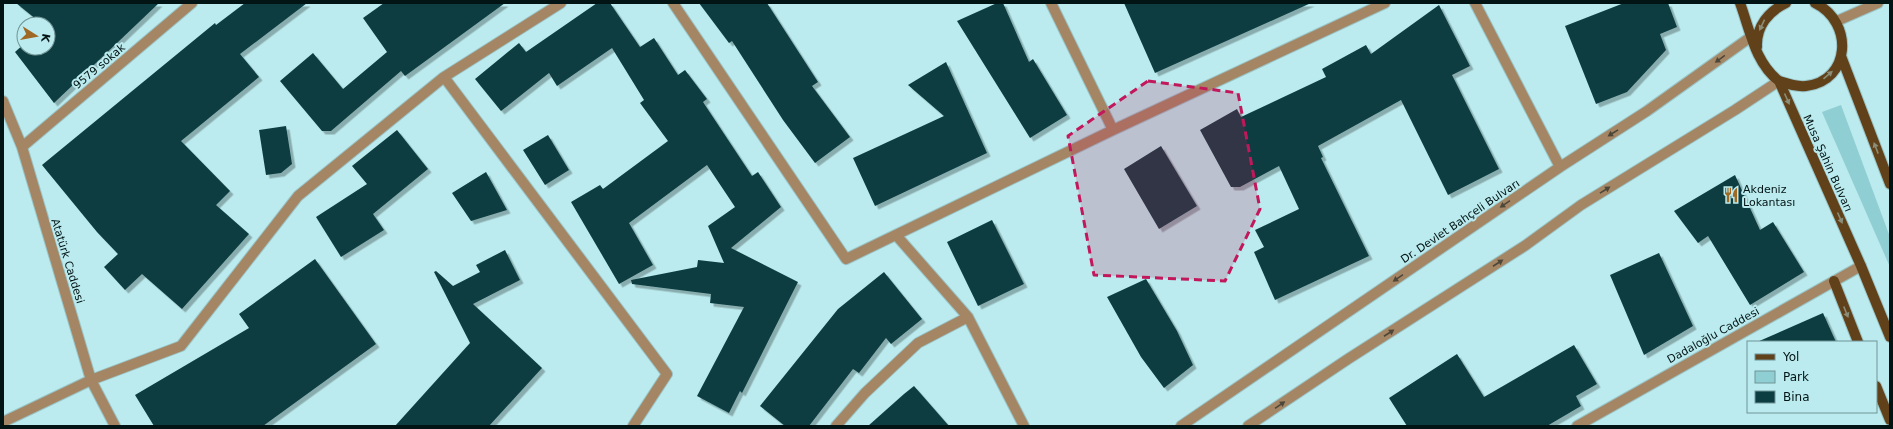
<svg xmlns="http://www.w3.org/2000/svg" width="1893" height="429" viewBox="0 0 1893 429" font-family="'DejaVu Sans',sans-serif">
  <style>
    .green { fill: #8fced3 }
    .building { fill: #0c3d40; filter: url(#shadow) }
    .lines { fill: none; stroke-linecap: round; stroke-linejoin: round }
    .minor-casing { stroke: #9ac4c7; stroke-width: 12 }
    .major-casing { stroke: #9ac4c7; stroke-width: 12 }
    .minor { stroke: #a58664; stroke-width: 10 }
    .major { stroke: #61411a; stroke-width: 10 }
    .oneway { fill: #8a8e79 }
    .oneway2 { fill: #4c4739 }
    .marked { fill: #c2185b; fill-opacity: 0.2; stroke: #c2185b; stroke-width: 3; stroke-dasharray: 8 5; stroke-linejoin: round }
    .labels { text-anchor: middle; stroke-width: 4; stroke-linejoin: round; paint-order: stroke }
    .street-label { font-size: 11px; fill: #031415; stroke: #bbebee }
    .poi-label { font-size: 11px; fill: #031415; stroke: #bbebee; text-anchor: start }
  </style>
  <defs>
    <filter id="shadow"><feDropShadow dx="3.5" dy="3.5" stdDeviation="0" flood-color="#0004"/></filter>
  </defs>
  <rect width="100%" height="100%" fill="#bbebee"/>
  <!-- green -->
  <path class="green" d="M 1841,105 L 1890,237 L 1890,267 L 1822,112 Z"/>
  <!-- building -->
  <path class="building" d="M 16,3 L 159,3 L 54,103 L 15,52 L 24,44 L 24,48 L 48,48 L 48,24 L 42,24 Z
    M 245,3 L 307,3 L 240,54 L 259,77 L 181,141 L 230,191 L 216,205 L 249,234 L 182,309 L 142,274 L 125,290 L 104,267 L 118,254 L 97,232 L 42,165 L 215,23 L 216,25 Z
    M 384,3 L 505,3 L 405,76 L 401,71 L 331,131 L 322,131 L 280,81 L 313,53 L 343,89 L 387,52 L 363,18 Z
    M 597,3 L 610,3 L 640,47 L 654,38 L 678,75 L 685,70 L 707,99 L 703,102 L 752,176 L 758,172 L 781,207 L 731,248 L 798,282 L 742,393 L 740,391 L 729,413 L 697,396 L 744,307 L 710,303 L 711,294 L 632,284 L 631,280 L 697,267 L 698,260 L 724,263 L 708,226 L 735,207 L 707,165 L 629,223 L 653,265 L 619,284 L 571,202 L 600,185 L 603,189 L 668,141 L 640,103 L 644,100 L 612,48 L 557,86 L 549,73 L 501,111 L 475,79 L 519,43 L 526,52 Z
    M 699,3 L 767,3 L 818,82 L 812,86 L 850,137 L 815,163 L 783,120 L 732,41 L 729,43 Z
    M 997,3 L 1003,3 L 1029,62 L 1033,59 L 1067,115 L 1030,138 L 957,21 Z
    M 1124,3 L 1311,3 L 1155,73 Z
    M 1624,3 L 1668,3 L 1677,27 L 1660,34 L 1666,50 L 1627,92 L 1596,104 L 1565,26 Z
    M 1439,5 L 1470,66 L 1452,75 L 1499,169 L 1448,195 L 1401,100 L 1318,146 L 1323,157 L 1321,158 L 1369,256 L 1275,300 L 1254,252 L 1264,247 L 1255,230 L 1299,209 L 1279,166 L 1240,187 L 1231,187 L 1200,130 L 1237,109 L 1241,117 L 1326,77 L 1322,69 L 1366,45 L 1371,54 Z
    M 946,62 L 987,153 L 875,206 L 853,158 L 944,116 L 908,85 Z
    M 286,126 L 292,164 L 281,173 L 266,175 L 259,130 Z
    M 397,130 L 428,169 L 373,214 L 384,230 L 341,257 L 316,217 L 367,184 L 352,166 Z
    M 548,135 L 569,170 L 545,185 L 523,150 Z
    M 1161,146 L 1197,206 L 1159,229 L 1124,169 Z
    M 486,172 L 507,210 L 471,221 L 452,193 Z
    M 1735,175 L 1760,230 L 1773,222 L 1804,272 L 1750,305 L 1708,236 L 1698,243 L 1674,211 Z
    M 992,220 L 1024,284 L 978,306 L 947,242 Z
    M 505,250 L 520,280 L 473,304 L 542,368 L 489,426 L 395,426 L 470,343 L 434,272 L 436,271 L 453,286 L 480,272 L 476,265 Z
    M 1659,253 L 1693,326 L 1644,355 L 1610,275 Z
    M 315,259 L 376,344 L 263,426 L 154,426 L 135,395 L 249,328 L 239,314 Z
    M 884,272 L 922,319 L 891,344 L 886,338 L 859,373 L 853,369 L 809,426 L 785,426 L 760,406 L 838,309 Z
    M 1146,279 L 1177,331 L 1193,365 L 1164,388 L 1141,357 L 1107,297 Z
    M 1823,313 L 1836,342 L 1757,342 Z
    M 1574,345 L 1597,384 L 1576,396 L 1581,406 L 1547,426 L 1407,426 L 1389,398 L 1457,354 L 1484,397 Z
    M 914,386 L 949,426 L 868,426 L 904,394 Z"/>
  <g class="lines">
    <!-- minor casing -->
    <g class="minor-casing">
      <path id="minor" d="M 673,3 L 846,259 L 1113,130 L 1385,3
        M 1051,3 L 1113,130
        M 1475,3 L 1560,167
        M 1837,21 L 1878,3
        M 444,77 L 667,374 L 633,426
        M 3,101 L 22,147 L 91,380 L 115,426
        M 22,147 L 192,3
        M 896,235 L 968,317 L 1024,426
        M 3,422 L 91,380 L 181,346 L 298,196 L 444,77 L 561,3
        M 836,426 L 865,393 L 918,343 L 968,317
        M 1181,426 L 1560,167 L 1647,111 L 1752,36
        M 1248,426 L 1348,359 L 1526,245 L 1581,205 L 1735,110 L 1779,81
        M 1577,426 L 1861,266"/>
    </g>
    <!-- major casing -->
    <g class="major-casing">
      <path id="major" d="M 1740,3 C 1750,30 1755,63 1779,81 L 1861,266 L 1890,337
        M 1757,47 C 1756,26 1769,11 1786,3
        M 1841,56 L 1890,184
        M 1779,81 C 1788,84 1796,87 1806,86 C 1851,81 1854,22 1815,3
        M 1834,281 L 1858,342
        M 1876,386 L 1890,420"/>
    </g>
    <!-- minor -->
    <use href="#minor" class="minor"/>
    <!-- major -->
    <use href="#major" class="major"/>
  </g>
  <!-- one-way arrows -->
  <defs><path id="oneway-solid" d="M-6-.8H1V-3.2L6.5 0L1 3.2V.8H-6Z"/></defs>
  <g class="oneway">
    <use href="#oneway-solid" transform="translate(1762 25) rotate(115)"/>
    <use href="#oneway-solid" transform="translate(1828 75) rotate(-41)"/>
    <use href="#oneway-solid" transform="translate(1787 99) rotate(66)"/>
    <use href="#oneway-solid" transform="translate(1876 148) rotate(-111)"/>
    <use href="#oneway-solid" transform="translate(1840 218) rotate(66)"/>
    <use href="#oneway-solid" transform="translate(1846 312) rotate(68)"/>
  </g>
  <g class="oneway2">
    <use href="#oneway-solid" transform="translate(1720 59) rotate(144)"/>
    <use href="#oneway-solid" transform="translate(1613 133) rotate(148)"/>
    <use href="#oneway-solid" transform="translate(1605 190) rotate(-32)"/>
    <use href="#oneway-solid" transform="translate(1505 204) rotate(146)"/>
    <use href="#oneway-solid" transform="translate(1498 263) rotate(-33)"/>
    <use href="#oneway-solid" transform="translate(1398 278) rotate(146)"/>
    <use href="#oneway-solid" transform="translate(1389 333) rotate(-33)"/>
    <use href="#oneway-solid" transform="translate(1280 405) rotate(-34)"/>
  </g>
  <!-- marked area -->
  <path class="marked" d="M 1148,81 L 1238,93 L 1260,209 L 1225,281 L 1094,275 L 1068,136 Z"/>
  <!-- icons -->
  <defs>
    <g id="restaurant-bare" transform="scale(1.2)"><path d="M-5-6h1v4h1v-4h1v4h1v-4h1v5L-1.5 .5V6h-2V.5L-5-1ZM5-6V6H3V1.5H1.5Q1.5-4 5-6Z" fill="#9f6923" stroke="#bbebee" stroke-width="2.5" paint-order="stroke"/></g>
  </defs>
  <g fill-rule="evenodd">
    <use href="#restaurant-bare" x="1731" y="195"/>
  </g>
  <g class="labels">
    <!-- street labels -->
    <g class="street-label">
      <text transform="translate(99 66) rotate(-40)" y="4">9579 sokak</text>
      <text transform="translate(1828 163) rotate(66)" y="4">Musa Şahin Bulvarı</text>
      <text transform="translate(1460 221) rotate(-34)" y="4">Dr. Devlet Bahçeli Bulvarı</text>
      <text transform="translate(68 261) rotate(73)" y="4">Atatürk Caddesi</text>
      <text transform="translate(1713 335) rotate(-29)" y="4">Dadaloğlu Caddesi</text>
    </g>
    <!-- poi labels -->
    <g class="poi-label">
      <text x="1743" y="193">Akdeniz<tspan x="1743" dy="13">Lokantası</tspan></text>
    </g>
  </g>
  <!-- border -->
  <rect width="1893" height="429" fill="none" stroke="#031415" stroke-width="8"/>
  <!-- legend -->
  <rect x="1747" y="341" width="130" height="72" fill="#bbebee" stroke="#719597"/>
  <rect x="1755" y="354" width="20" height="6" fill="#61411a" stroke="#719597"/>
  <text x="1783" y="361" font-size="12" fill="#031415">Yol</text>
  <rect x="1755" y="371" width="20" height="12" fill="#8fced3" stroke="#719597"/>
  <text x="1783" y="381" font-size="12" fill="#031415">Park</text>
  <rect x="1755" y="391" width="20" height="12" fill="#0c3d40" stroke="#719597"/>
  <text x="1783" y="401" font-size="12" fill="#031415">Bina</text>
  <!-- north arrow -->
  <g transform="translate(36 36) rotate(101)"><circle r="19" fill="#bbebee" stroke="#719597"/>
  <path d="M0-3L7 15L0 10L-7 15Z" fill="#9f6923"/>
  <text y="-6" font-size="11" font-weight="bold" text-anchor="middle" fill="#031415">K</text>
  </g>
</svg>
